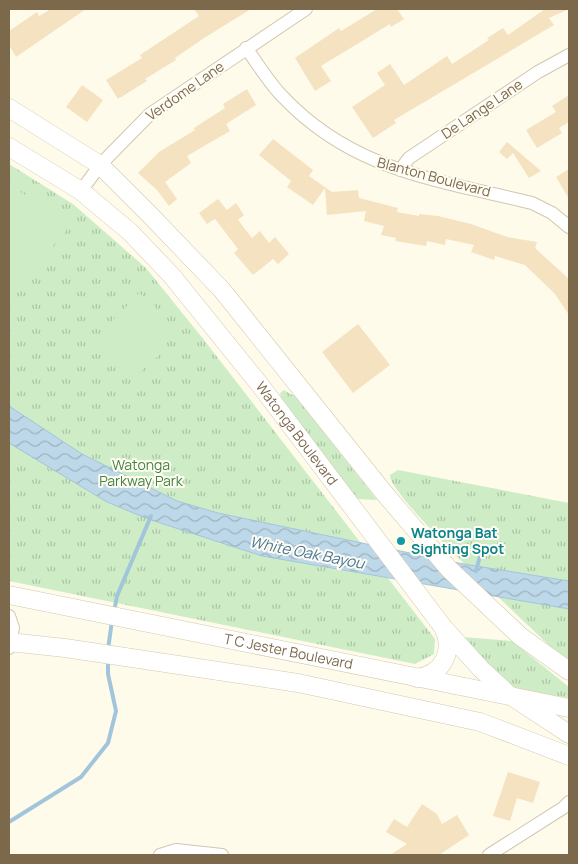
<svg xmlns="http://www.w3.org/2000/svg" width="578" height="864" viewBox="0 0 578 864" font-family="Manrope,sans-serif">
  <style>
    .park { fill: url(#park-tufts) }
    .pitch { fill: #ceedc7 }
    .water { fill: url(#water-waves); stroke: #a3c5dc }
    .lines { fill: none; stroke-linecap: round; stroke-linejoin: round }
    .stream { stroke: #a3c5dc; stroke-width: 4 }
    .building { fill: #f5e2c1 }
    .minor-casing { stroke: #d2c7af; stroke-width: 14 }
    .secondary-casing { stroke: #d5c8ac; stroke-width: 19 }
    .minor { stroke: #fff; stroke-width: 12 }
    .secondary { stroke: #fff; stroke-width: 18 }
    .culture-dot { fill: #0f9aa8; stroke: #fffdf3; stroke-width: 2 }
    .labels { text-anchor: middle; stroke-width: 4; stroke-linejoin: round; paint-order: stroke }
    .street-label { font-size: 14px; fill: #7c684b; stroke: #fffdf3 }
    .park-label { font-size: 14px; fill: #458242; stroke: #fffdf3 }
    .culture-label { font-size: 14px; font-weight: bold; fill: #0d838f; stroke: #fffdf3; text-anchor: start }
    .water-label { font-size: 15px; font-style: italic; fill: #467697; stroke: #fffdf3 }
  </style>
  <defs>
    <pattern id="park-tufts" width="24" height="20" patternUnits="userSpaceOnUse" patternTransform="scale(1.25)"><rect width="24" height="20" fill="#ceedc7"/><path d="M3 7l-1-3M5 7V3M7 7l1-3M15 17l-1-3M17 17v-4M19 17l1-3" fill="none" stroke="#acc4a4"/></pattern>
    <pattern id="water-waves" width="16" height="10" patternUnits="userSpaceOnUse" patternTransform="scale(1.25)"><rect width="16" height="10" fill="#bdd8e9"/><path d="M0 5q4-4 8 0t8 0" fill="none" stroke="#9fb3bf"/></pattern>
  </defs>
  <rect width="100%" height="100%" fill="#fefbeb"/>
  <!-- park -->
  <path class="park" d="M 9,164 L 73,204 L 146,268 L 204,340 L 435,639 L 434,654 L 415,664 L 9,581 Z
    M 284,390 L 296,397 L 377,500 L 357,499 L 282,403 L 280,393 Z
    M 398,470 L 569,503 L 569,664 C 545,641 387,496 390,475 Z
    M 462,637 L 512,641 L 569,687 L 569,698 L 507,687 Z"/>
  <!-- pitch -->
  <path class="pitch" d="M 9,185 L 66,220 L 68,225 L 66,231 L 15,290 L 9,288 Z
    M 139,293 L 156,308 L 162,333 L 157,357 L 139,373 L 102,342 L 99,335 Z"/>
  <!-- water -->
  <path class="water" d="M 9,406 L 82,454 L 177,501 L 218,513 L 458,563 L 569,581 L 569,609 L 262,556 L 148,519 L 107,502 L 9,443 Z"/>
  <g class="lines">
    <!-- stream -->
    <path class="stream" d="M 476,571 L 480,556
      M 114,612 L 117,596 L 151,516
      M 108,649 L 112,621
      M 9,822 L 81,777 L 108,743 L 116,711 L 108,674 L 108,658"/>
  </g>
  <!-- building -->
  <path class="building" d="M 51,9 L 86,9 L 16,57 L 9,45 L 9,31 L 37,12 L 39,16 Z
    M 194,9 L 251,9 L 204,38 L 175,58 L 176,60 L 145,79 L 147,81 L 118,99 L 106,80 L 142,58 L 140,55 L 199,16 Z
    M 377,9 L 397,9 L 404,19 L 391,27 L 390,24 L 321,66 L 331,81 L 315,91 L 295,58 L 339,28 L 341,31 Z
    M 545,9 L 569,9 L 549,18 L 554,25 L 394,120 L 396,123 L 373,138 L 352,107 L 385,85 L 377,73 L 390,64 L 404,85 L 447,56 L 452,64 L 489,40 L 487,38 L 503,28 L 508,35 Z
    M 82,85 L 103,100 L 87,122 L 66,107 Z
    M 247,89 L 256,105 L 226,124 L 230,131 L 187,156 L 191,163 L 165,182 L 177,199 L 169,206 L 157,190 L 138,173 L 159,152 L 195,130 L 194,128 L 225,108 L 223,104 Z
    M 569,95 L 569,122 L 559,128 L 562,133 L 537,148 L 526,130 L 556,112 L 552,106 Z
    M 273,139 L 313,170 L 309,176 L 332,192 L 358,190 L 359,198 L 398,208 L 397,212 L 419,216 L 419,214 L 438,216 L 471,224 L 507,237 L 537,242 L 535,248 L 569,279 L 569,315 L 555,294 L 525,265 L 495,256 L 494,260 L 471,252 L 474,245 L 446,239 L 445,245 L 427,241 L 426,246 L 395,241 L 396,238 L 381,235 L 384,226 L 364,221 L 366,211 L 327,215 L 325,188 L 313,205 L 287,187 L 291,181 L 259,155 Z
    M 507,142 L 514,148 L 541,171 L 529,178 L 513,153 L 507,159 L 499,152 Z
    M 569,169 L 569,199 L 556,177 Z
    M 218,199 L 227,210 L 236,203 L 244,215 L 238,220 L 252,238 L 260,231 L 269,243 L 275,237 L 289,254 L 278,264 L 273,259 L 253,275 L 234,253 L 238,249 L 215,219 L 207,224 L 199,213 Z
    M 358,324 L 390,365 L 353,393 L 322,352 Z
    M 508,772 L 540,782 L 533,803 L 517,798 L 510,821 L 493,816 Z
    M 422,804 L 437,814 L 442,824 L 457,815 L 469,835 L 439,855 L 390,855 L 407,844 L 386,832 L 394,819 L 407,827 Z"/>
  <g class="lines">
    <!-- minor casing -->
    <g class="minor-casing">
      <path id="minor" d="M 246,48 C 258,64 269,83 283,97 C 353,171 438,180 532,203 L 552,213 L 569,227
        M 400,170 L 409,158 L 538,72 L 569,55
        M 81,191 L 100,165 L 150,114 L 306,9
        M 9,616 L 13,628 L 9,648
        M 160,855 L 176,850 L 222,855
        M 489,855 L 563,808 L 569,802"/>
    </g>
    <!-- secondary casing -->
    <g class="secondary-casing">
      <g id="secondary">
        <path d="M 9,108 L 100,165 L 151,216 L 222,290 L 385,494 L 449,569 L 520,636 L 569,671"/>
        <path id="s1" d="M 9,147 L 81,191 L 130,232 L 172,276 L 260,385 L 443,627 L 481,669 L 508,694 L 569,734"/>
        <path id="s2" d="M 9,595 L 569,708"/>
        <path d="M 9,642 L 65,648 L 298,683 L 480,722 L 569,756"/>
        <path d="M 417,678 C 443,674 455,651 443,627"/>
      </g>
    </g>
    <!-- minor -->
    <use href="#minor" class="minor"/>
    <!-- secondary -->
    <use href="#secondary" class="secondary"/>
  </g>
  <!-- markers -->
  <circle class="culture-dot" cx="401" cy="541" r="5"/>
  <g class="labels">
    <!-- street labels -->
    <g class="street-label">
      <text transform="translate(185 91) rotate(-35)" y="5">Verdome Lane</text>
      <text transform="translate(482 109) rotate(-34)" y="5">De Lange Lane</text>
      <text transform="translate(434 177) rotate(15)" y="5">Blanton Boulevard</text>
      <text dy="5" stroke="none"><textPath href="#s1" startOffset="410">Watonga Boulevard</textPath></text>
      <text dy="5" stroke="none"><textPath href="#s2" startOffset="285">T C Jester Boulevard</textPath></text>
    </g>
    <!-- park labels -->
    <g class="park-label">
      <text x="141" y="470">Watonga<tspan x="141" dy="16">Parkway Park</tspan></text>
    </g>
    <!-- culture labels -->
    <g class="culture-label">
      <text x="411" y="538">Watonga Bat<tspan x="411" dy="16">Sighting Spot</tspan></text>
    </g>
    <!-- water labels -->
    <g class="water-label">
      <text transform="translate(307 553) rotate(11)" y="5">White Oak Bayou</text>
    </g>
  </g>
  <!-- border -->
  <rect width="578" height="864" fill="none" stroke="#7c684b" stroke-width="20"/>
</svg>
